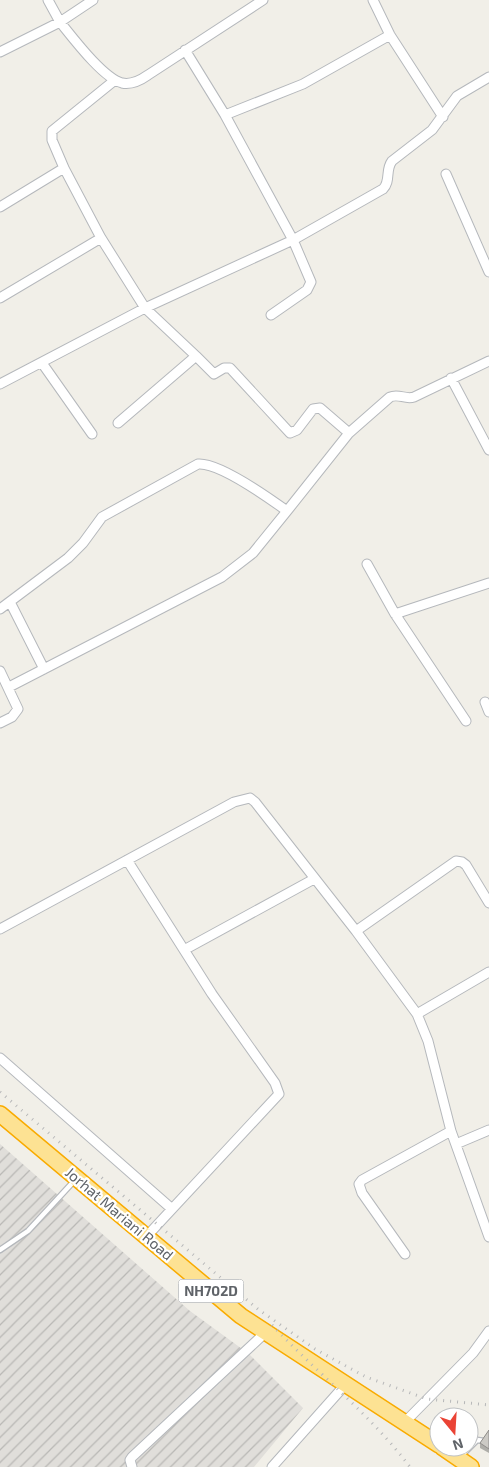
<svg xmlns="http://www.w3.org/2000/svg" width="489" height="1467" viewBox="0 0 489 1467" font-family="'Exo 2',sans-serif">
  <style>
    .industrial { fill: url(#industrial-furrows) }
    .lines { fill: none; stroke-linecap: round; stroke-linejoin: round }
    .lane-casing { stroke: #b5b8bc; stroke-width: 7 }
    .street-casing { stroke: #b5b8bc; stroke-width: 11 }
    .highway-casing { stroke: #f9ab00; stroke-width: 18 }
    .lane { stroke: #fff; stroke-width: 4.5 }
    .street { stroke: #fff; stroke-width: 9 }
    .highway { stroke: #fde293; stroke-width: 15 }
    .rail { stroke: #b6b7b8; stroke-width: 3; stroke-dasharray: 1 6; stroke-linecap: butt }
    .wall { fill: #afaea9 }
    .building { fill: #cccac5; stroke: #8f8d8a }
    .labels { text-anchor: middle; stroke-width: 4.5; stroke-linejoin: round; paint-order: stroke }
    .shield { fill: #fff; stroke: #8f9295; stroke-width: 1 }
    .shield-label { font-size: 14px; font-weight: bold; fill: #5f6368 }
    .street-label { font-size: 15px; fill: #5f6368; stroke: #fff }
  </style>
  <defs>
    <pattern id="industrial-furrows" width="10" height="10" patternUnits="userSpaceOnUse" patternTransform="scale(1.25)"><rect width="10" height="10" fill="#e0deda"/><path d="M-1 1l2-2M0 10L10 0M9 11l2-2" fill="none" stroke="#b9b8b5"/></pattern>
  </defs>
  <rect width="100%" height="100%" fill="#f1efe8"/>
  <!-- industrial -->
  <path class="industrial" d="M 0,1144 L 190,1311 L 249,1354 L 303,1408 L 254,1467 L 0,1467 Z"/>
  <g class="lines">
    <!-- lane casing -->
    <g class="lane-casing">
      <path id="lane" d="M 0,1250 L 28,1231 L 75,1180
        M 460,1457 L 477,1440 L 484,1441"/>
    </g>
    <!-- street casing -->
    <g class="street-casing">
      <path id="street" d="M 48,0 L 60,22 L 93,0
        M 373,0 L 390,35 L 443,117
        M 185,50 L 225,115 L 293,240 L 311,282 L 307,290 L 271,315
        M 0,52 L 60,22 C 73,38 103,78 122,83 C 132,85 141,80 148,75 L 263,0
        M 225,115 L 303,84 L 390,35
        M 64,168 L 101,238 L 145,308 L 196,356
        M 446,174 L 489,272
        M 0,207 L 64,168 L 52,140 L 52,131 L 115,80
        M 0,298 L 101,238
        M 42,363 L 92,434
        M 451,378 L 489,450
        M 0,384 L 145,308 L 293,240 L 383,189 C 391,181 385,170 392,161 L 432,130 L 457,96 L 489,77
        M 118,423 L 196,356 L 214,374 L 224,368 L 230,368 L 290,433 L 297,430 L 313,409 L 320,408 L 349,433
        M 367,564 L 395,614 L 466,721
        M 10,602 L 44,669
        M 0,609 L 68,558 L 83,543 L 102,517 L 198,464 C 219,462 269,498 287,511 L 349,433 L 390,397 C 399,393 405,400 414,397 L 489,361
        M 395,614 L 489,583
        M 0,671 L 18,709 L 12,717 L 0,723
        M 9,687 L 222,577 L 253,553 L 287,511
        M 485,702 L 489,712
        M 127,860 L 212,994 L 275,1083 L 279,1094 L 146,1237
        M 0,929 L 234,802 L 250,798 L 255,802 L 356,931 L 417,1014 L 428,1041 L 451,1131 L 489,1237
        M 356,931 L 456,861 L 462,862 L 466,865 L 489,903
        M 184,950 L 314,879
        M 417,1014 L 489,972
        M 0,1058 L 172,1209
        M 456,1144 L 489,1130
        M 405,1254 L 362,1193 L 359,1184 L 362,1180 L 451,1131
        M 404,1423 L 473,1353 L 489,1331
        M 132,1467 L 130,1460 L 132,1457 L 265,1333
        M 272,1467 L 345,1385"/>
    </g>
    <!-- highway casing -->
    <g class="highway-casing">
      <path id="highway" d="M 0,1114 L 241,1316 L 439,1445
        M 442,1447 L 471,1467"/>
    </g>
    <!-- lane -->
    <use href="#lane" class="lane"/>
    <!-- street -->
    <use href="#street" class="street"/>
    <!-- highway -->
    <use href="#highway" class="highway"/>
    <!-- rail -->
    <path class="rail" d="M 0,1092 L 259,1310 L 315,1349 L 366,1377 L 427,1399 L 489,1405
      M 272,1325 C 317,1373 370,1414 410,1467"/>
  </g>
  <!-- wall -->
  <path class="wall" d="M 489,1430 L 489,1453 L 480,1448 L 480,1443 Z"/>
  <!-- building -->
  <path class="building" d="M 489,1430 L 489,1449 L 480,1443 Z"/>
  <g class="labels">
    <!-- shield labels -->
    <rect class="shield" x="178.5" y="1279.5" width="65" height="23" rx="4"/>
    <g class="shield-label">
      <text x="211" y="1296">NH702D</text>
    </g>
    <!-- street labels -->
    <g class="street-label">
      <text transform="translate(119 1214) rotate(40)" y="5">Jorhat Mariani Road</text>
    </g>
  </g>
  <!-- north arrow -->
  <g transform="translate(454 1432) rotate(162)"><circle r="24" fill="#ffffff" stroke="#bfc1c3"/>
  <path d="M0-4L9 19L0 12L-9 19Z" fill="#ea4335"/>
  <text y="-8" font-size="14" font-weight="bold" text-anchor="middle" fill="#5f6368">N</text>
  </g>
</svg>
